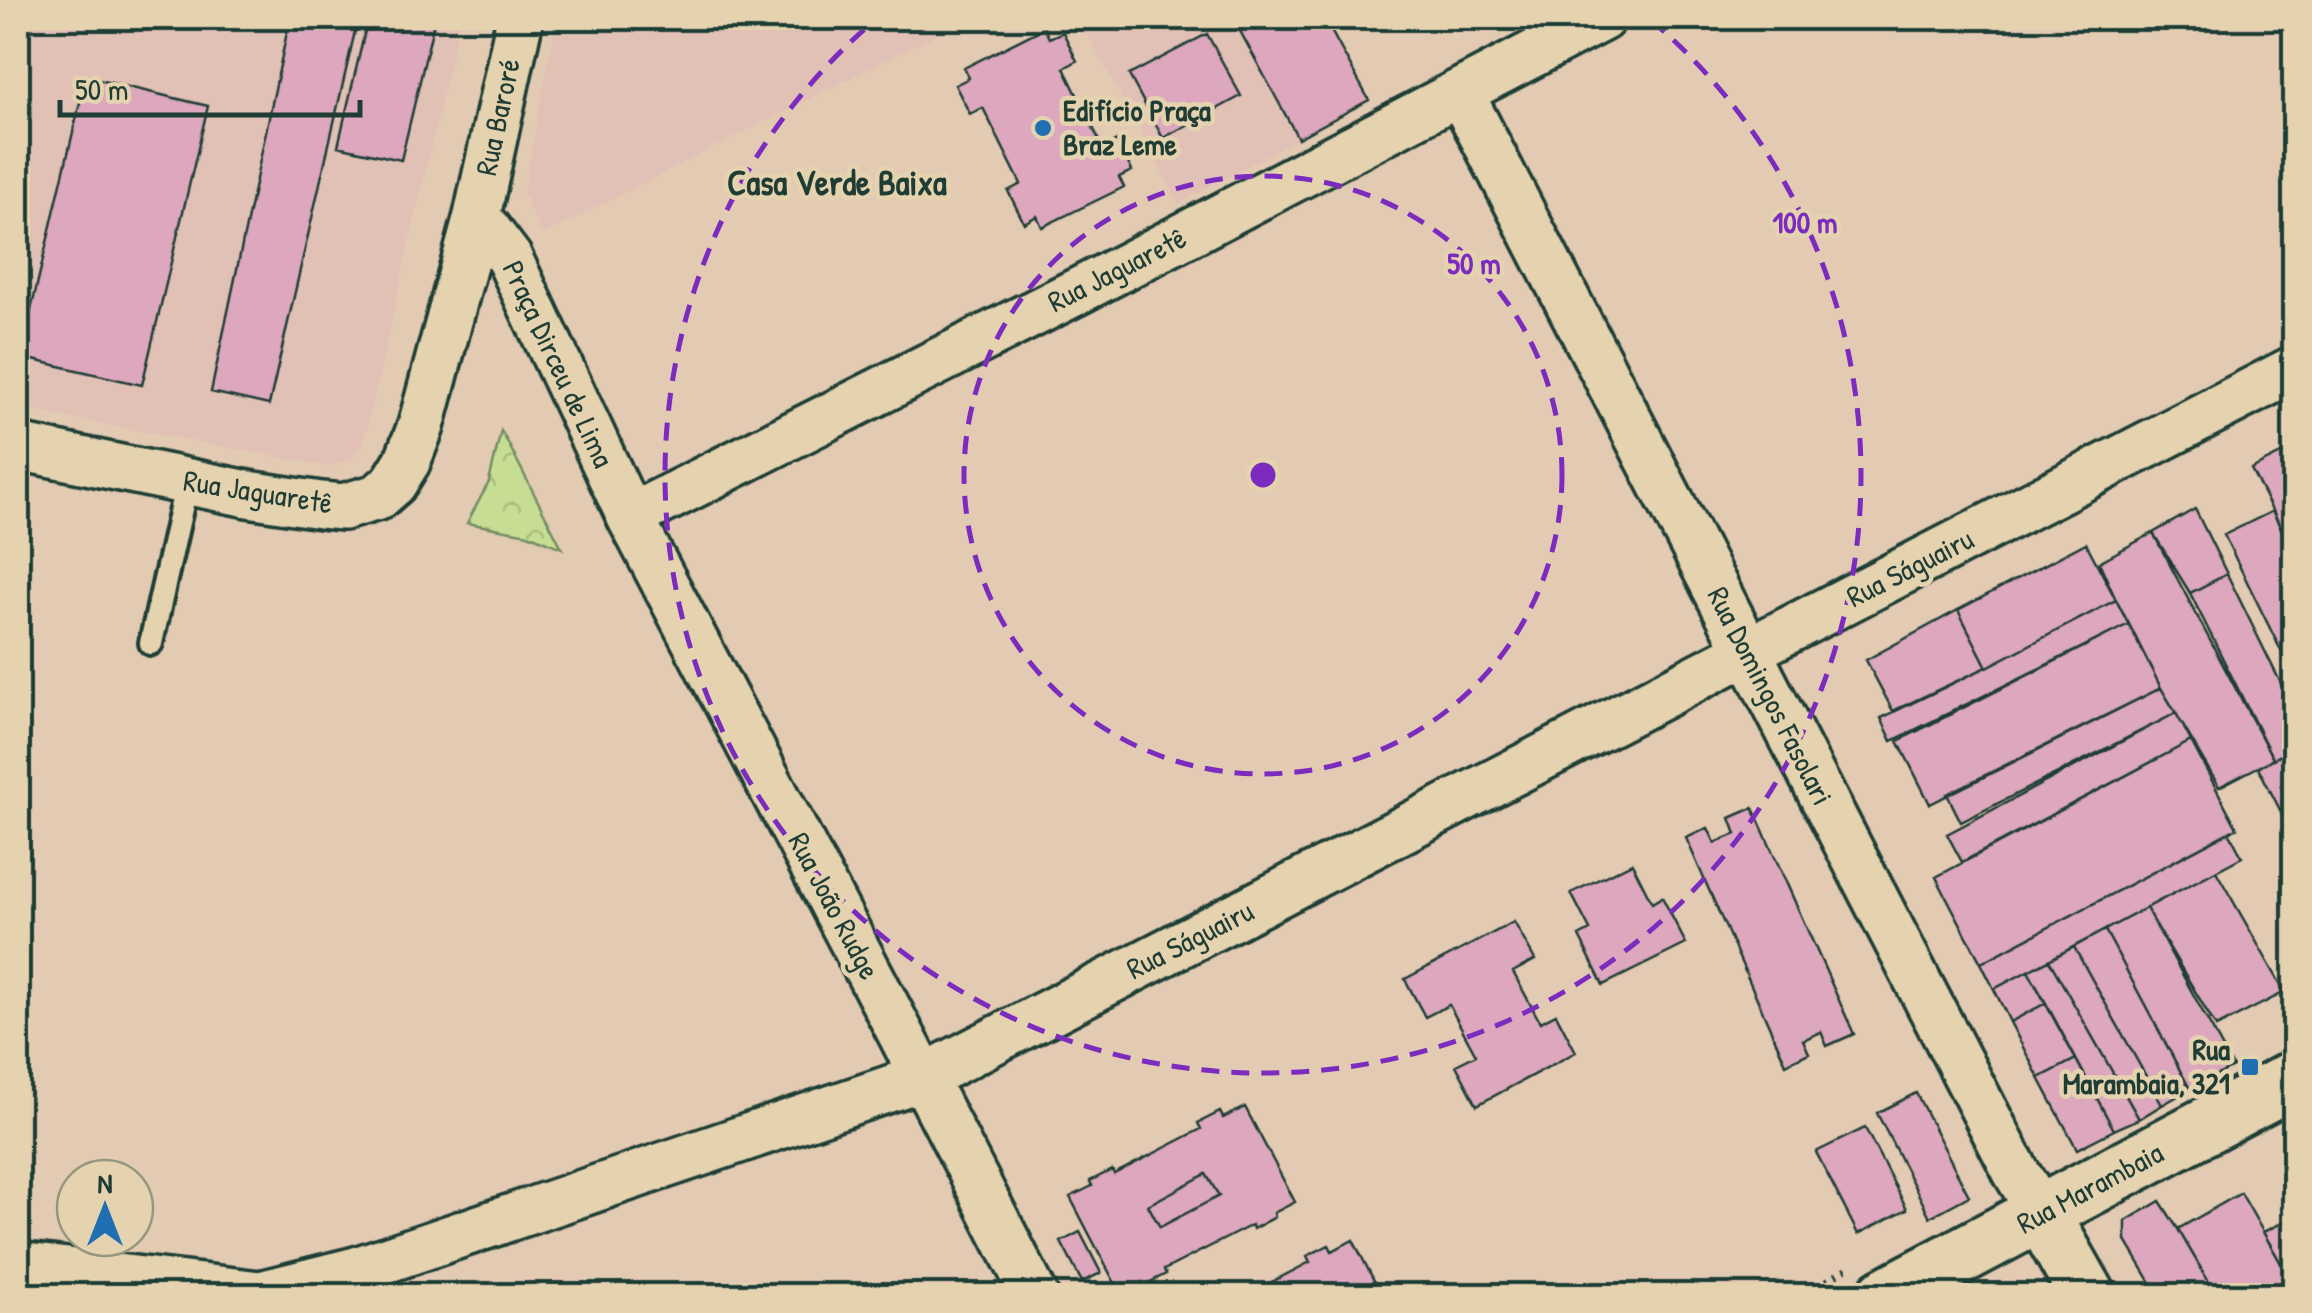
<svg xmlns="http://www.w3.org/2000/svg" width="2312" height="1313" viewBox="0 0 2312 1313" font-family="'Patrick Hand',sans-serif">
  <style>
    .built { fill: #e1c0b6 }
    .park { fill: url(#park-crowns); stroke: #728d64; stroke-width: 2.5 }
    .building { fill: #dda7bd; stroke: #1f3d34; stroke-width: 2.5 }
    .lines { fill: none; stroke-linecap: round; stroke-linejoin: round }
    .service-casing { stroke: #1f3d34; stroke-width: 30 }
    .minor-casing { stroke: #1f3d34; stroke-width: 52 }
    .tertiary-casing { stroke: #1f3d34; stroke-width: 62 }
    .path { stroke: #1f3d34; stroke-width: 6; stroke-dasharray: 2.5 8; stroke-linecap: butt }
    .service { stroke: #e5d3b0; stroke-width: 22 }
    .minor { stroke: #e5d3b0; stroke-width: 45 }
    .tertiary { stroke: #e5d3b0; stroke-width: 55 }
    .ring { fill: none; stroke: #7b2cbf; stroke-width: 5; stroke-dasharray: 18 12 }
    .poi-dot { fill: #1f6fb2; stroke: #e5d3b0; stroke-width: 4 }
    .labels { text-anchor: middle; stroke-width: 9; stroke-linejoin: round; paint-order: stroke }
    .poi-label { font-size: 30px; font-weight: bold; fill: #1f3d34; stroke: #e5d3b0; text-anchor: start }
    .street-label { font-size: 30px; fill: #1f3d34; stroke: #e5d3b0 }
    .quarter-label { font-size: 35px; font-weight: bold; fill: #1f3d34; stroke: #e5d3b0 }
    .centre { fill: #7b2cbf; stroke: #e5d3b0; stroke-width: 5 }
    .ring-label { font-size: 30px; text-anchor: middle; font-weight: bold; fill: #7b2cbf; stroke: #e5d3b0; stroke-width: 9; stroke-linejoin: round; paint-order: stroke }
  </style>
  <defs>
    <pattern id="park-crowns" width="20" height="18" patternUnits="userSpaceOnUse" patternTransform="scale(2.5)"><rect width="20" height="18" fill="#c6dd93"/><path d="M2 6a3 3 0 1 1 6 0M12 15a3 3 0 1 1 6 0" fill="none" stroke="#aabf7f"/></pattern>
  </defs>
  <rect width="100%" height="100%" fill="#e3cab3"/>
  <filter id="ink" filterUnits="userSpaceOnUse"><feTurbulence type="fractalNoise" baseFrequency=".01" numOctaves="2"/><feDisplacementMap in="SourceGraphic" scale="20" xChannelSelector="R" yChannelSelector="G"/><feConvolveMatrix kernelMatrix="1 2 1 2 8 2 1 2 1" color-interpolation-filters="sRGB"/></filter>
  <g filter="url(#ink)">
    <!-- built -->
    <path class="built" d="M 18,18 L 460,18 L 364,442 L 351,460 L 328,466 L 18,408 Z
      M 557,18 L 968,18 L 542,235 L 523,193 Z
      M 1078,18 L 1233,18 L 1298,138 L 1179,203 Z"/>
    <!-- park -->
    <path class="park" d="M 501,431 L 508,443 L 562,548 L 528,534 L 467,523 L 489,482 Z"/>
    <!-- building -->
    <path class="building" d="M 251,18 L 290,18 L 288,26 Z
      M 290,18 L 358,18 L 269,405 L 211,392 Z
      M 368,18 L 435,18 L 401,160 L 338,146 Z
      M 1233,18 L 1324,18 L 1369,100 L 1298,138 Z
      M 1044,28 L 1049,38 L 1063,32 L 1077,61 L 1064,68 L 1103,148 L 1117,141 L 1132,171 L 1119,177 L 1124,187 L 1042,227 L 1037,216 L 1024,223 L 1008,191 L 1021,184 L 983,108 L 970,114 L 955,85 L 969,78 L 964,68 Z
      M 1207,34 L 1241,96 L 1163,138 L 1129,75 Z
      M 86,77 L 208,106 L 142,385 L 20,357 Z
      M 2285,452 L 2294,472 L 2294,554 L 2251,469 Z
      M 2195,509 L 2227,574 L 2190,593 L 2153,533 Z
      M 2273,511 L 2294,554 L 2294,677 L 2224,535 Z
      M 2153,533 L 2273,759 L 2219,787 L 2161,688 L 2116,600 L 2099,562 Z
      M 2086,543 L 2116,600 L 1987,667 L 1958,610 Z
      M 2227,574 L 2294,710 L 2294,748 L 2273,759 L 2190,593 Z
      M 2116,600 L 2129,624 L 1892,741 L 1881,718 L 1987,667 Z
      M 1958,610 L 1987,667 L 1893,711 L 1866,660 Z
      M 2129,624 L 2161,688 L 1930,804 L 1898,741 Z
      M 2161,688 L 2176,713 L 1961,822 L 1947,794 Z
      M 2176,713 L 2191,741 L 1962,862 L 1947,834 Z
      M 2191,741 L 2237,828 L 1981,963 L 1936,877 Z
      M 2294,748 L 2294,837 L 2258,767 Z
      M 1753,808 L 1854,1034 L 1827,1046 L 1821,1032 L 1803,1040 L 1809,1053 L 1786,1064 L 1686,838 L 1708,828 L 1715,843 L 1736,834 L 1730,818 Z
      M 2229,832 L 2242,857 L 1994,989 L 1981,963 Z
      M 1632,863 L 1652,903 L 1662,897 L 1686,944 L 1603,985 L 1579,936 L 1590,930 L 1571,893 Z
      M 2216,871 L 2285,992 L 2216,1027 L 2146,908 Z
      M 2146,908 L 2233,1067 L 2190,1089 L 2105,930 Z
      M 1514,922 L 1535,960 L 1513,972 L 1540,1022 L 1556,1014 L 1576,1052 L 1477,1105 L 1456,1065 L 1476,1055 L 1449,1005 L 1425,1017 L 1405,979 Z
      M 2105,930 L 2190,1089 L 2162,1105 L 2074,947 Z
      M 2074,947 L 2162,1105 L 2139,1119 L 2049,960 Z
      M 2049,960 L 2139,1119 L 2114,1130 L 2028,971 Z
      M 2028,971 L 2046,1003 L 2010,1022 L 1994,989 Z
      M 2046,1003 L 2076,1059 L 2039,1078 L 2010,1022 Z
      M 2076,1059 L 2114,1130 L 2077,1149 L 2039,1078 Z
      M 1916,1093 L 1969,1196 L 1930,1217 L 1877,1113 Z
      M 1245,1107 L 1295,1202 L 1274,1213 L 1275,1217 L 1253,1229 L 1252,1225 L 1164,1270 L 1166,1274 L 1144,1285 L 1142,1282 L 1120,1293 L 1070,1197 L 1092,1186 L 1090,1181 L 1112,1170 L 1114,1174 L 1201,1129 L 1198,1123 L 1220,1112 L 1223,1118 Z
      M 1865,1128 L 1907,1209 L 1858,1234 L 1816,1152 Z
      M 1206,1174 L 1219,1196 L 1160,1227 L 1148,1205 Z
      M 2241,1193 L 2294,1286 L 2294,1294 L 2292,1296 L 2217,1296 L 2178,1229 Z
      M 2160,1201 L 2178,1229 L 2217,1296 L 2159,1296 L 2126,1241 L 2126,1221 Z
      M 2294,1217 L 2294,1286 L 2263,1232 Z
      M 1080,1232 L 1101,1273 L 1082,1282 L 1061,1242 Z
      M 1353,1240 L 1382,1296 L 1245,1296 L 1310,1262 L 1307,1256 L 1329,1245 L 1332,1251 Z"/>
    <g class="lines">
      <!-- service casing -->
      <g class="service-casing">
        <path id="service" d="M 151,643 L 187,482"/>
      </g>
      <!-- minor casing -->
      <g class="minor-casing">
        <path id="minor" d="M 1460,92 L 2016,1172 L 2041,1213
          M 477,216 L 509,258 L 630,517 L 901,1034 L 1035,1296
          M 18,447 L 248,494 L 321,505 L 343,507 L 378,497 L 394,483 L 407,462 L 421,426 L 477,216 L 520,18
          M 630,517 L 1082,289 L 1602,18
          M 18,1265 L 260,1294 L 356,1270 L 924,1077 L 2294,369"/>
      </g>
      <!-- tertiary casing -->
      <g class="tertiary-casing">
        <path id="tertiary" d="M 2041,1213 L 2088,1296
          M 1885,1296 L 2294,1079"/>
      </g>
      <!-- path -->
      <path class="path" d="M 1799,1296 L 1848,1268"/>
      <!-- service -->
      <use href="#service" class="service"/>
      <!-- minor -->
      <use href="#minor" class="minor"/>
      <!-- tertiary -->
      <use href="#tertiary" class="tertiary"/>
    </g>
  </g>
  <!-- distance rings -->
  <g class="ring">
    <circle cx="1263" cy="475" r="299"/>
    <path d="M1651 20A598 598 0 1 1 875 20"/>
  </g>
  <!-- markers -->
  <g class="poi-dot">
    <circle cx="1043" cy="128" r="10"/>
    <rect x="2240" y="1057" width="20" height="20" rx="5"/>
  </g>
  <g class="labels">
    <!-- poi labels -->
    <g class="poi-label">
      <text x="1063" y="121">Edifício Praça<tspan x="1063" dy="34">Braz Leme</tspan></text>
      <text x="2230" y="1060" text-anchor="end">Rua<tspan x="2230" dy="34">Marambaia, 321</tspan></text>
    </g>
    <!-- street labels -->
    <g class="street-label">
      <text transform="translate(498 117) rotate(-78)" y="10">Rua Baroré</text>
      <text transform="translate(1117 270) rotate(-27)" y="10">Rua Jaguaretê</text>
      <text transform="translate(558 364) rotate(65)" y="10">Praça Dirceu de Lima</text>
      <text transform="translate(258 492) rotate(9)" y="10">Rua Jaguaretê</text>
      <text transform="translate(1910 568) rotate(-27)" y="10">Rua Ságuairu</text>
      <text transform="translate(1770 696) rotate(63)" y="10">Rua Domingos Fasolari</text>
      <text transform="translate(834 906) rotate(62)" y="10">Rua João Rudge</text>
      <text transform="translate(1190 940) rotate(-27)" y="10">Rua Ságuairu</text>
      <text transform="translate(2090 1188) rotate(-28)" y="10">Rua Marambaia</text>
    </g>
    <!-- quarter labels -->
    <g class="quarter-label">
      <text x="837" y="195">Casa Verde Baixa</text>
    </g>
  </g>
  <circle cx="1263" cy="475" r="15" class="centre"/>
  <g class="ring-label">
    <text x="1805" y="233">100 m</text>
    <text x="1474" y="274">50 m</text>
  </g>
  <!-- margin -->
  <rect width="2312" height="1313" fill="none" stroke="#e5d3b0" stroke-width="60"/>
  <rect x="30" y="30" width="2252" height="1253" fill="none" stroke="#1f3d34" stroke-width="4" filter="url(#ink)"/>
  <!-- north arrow -->
  <g transform="translate(105 1208)"><circle r="48" fill="#e5d3b0" stroke="#96977e" stroke-width="2.5"/>
  <path d="M0-8L18 38L0 25L-18 38Z" fill="#1f6fb2"/>
  <text y="-15" font-size="28" font-weight="bold" text-anchor="middle" fill="#1f3d34">N</text>
  </g>
  <!-- scale -->
  <path d="M60 100v15h300v-15" fill="none" stroke="#1f3d34" stroke-width="5"/>
  <text x="75" y="100" font-size="30" fill="#1f3d34" stroke="#e5d3b0" stroke-width="8" paint-order="stroke">50 m</text>
</svg>
